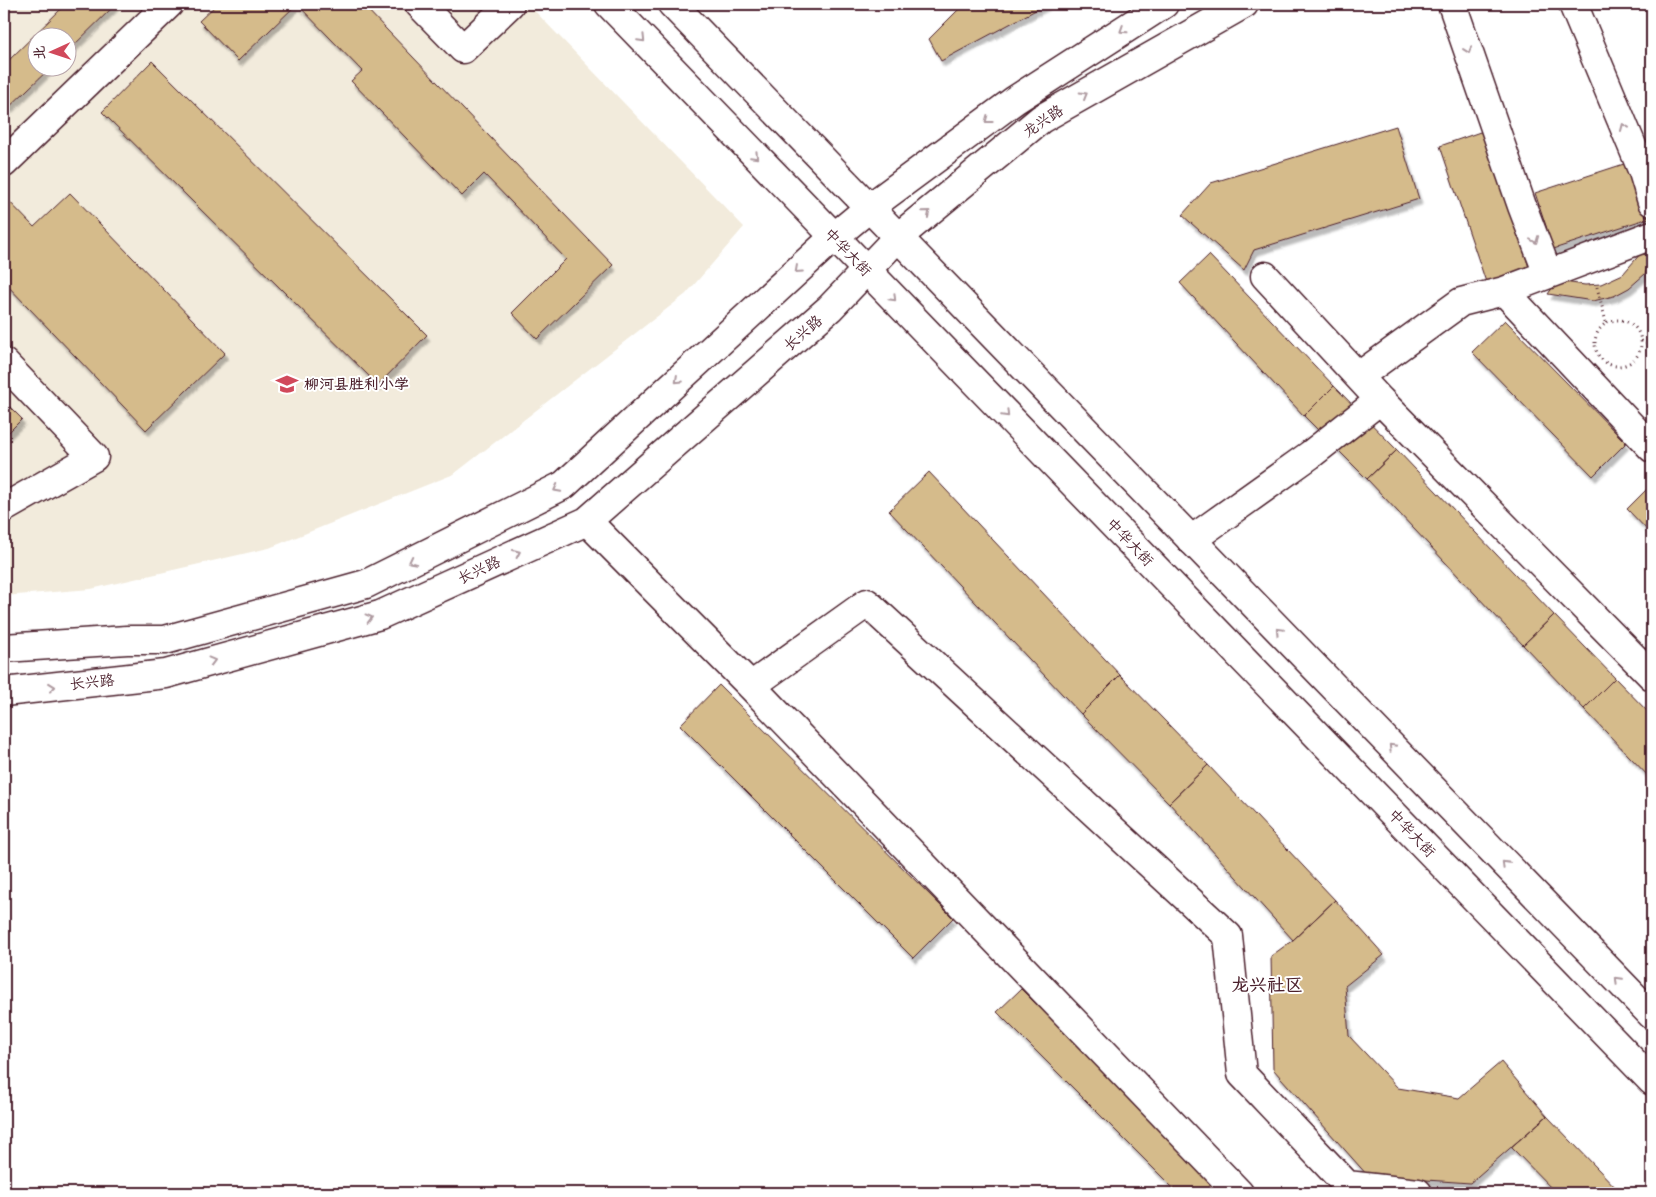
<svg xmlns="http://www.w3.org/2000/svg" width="1656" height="1197" viewBox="0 0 1656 1197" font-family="'Balsamiq Sans','LXGW WenKai TC',sans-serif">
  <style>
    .built { fill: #f2ebdc; fill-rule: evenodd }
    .building { fill: #d5bb8b; stroke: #4a1f2b; filter: url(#shadow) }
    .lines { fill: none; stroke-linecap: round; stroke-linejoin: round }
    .minor-casing { stroke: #4a1f2b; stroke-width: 31 }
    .major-casing { stroke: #4a1f2b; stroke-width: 31 }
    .path { stroke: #4a1f2b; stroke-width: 3; stroke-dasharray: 1 4; stroke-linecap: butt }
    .minor { stroke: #fff; stroke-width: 28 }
    .major { stroke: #fff; stroke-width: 28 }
    .oneway { stroke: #ae9aa0 }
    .labels { text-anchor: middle; stroke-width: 4; stroke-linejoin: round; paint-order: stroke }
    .street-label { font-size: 15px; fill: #4a1f2b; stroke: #fff }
    .poi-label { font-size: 15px; font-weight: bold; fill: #4a1f2b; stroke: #fff; text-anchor: start }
    .quarter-label { font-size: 18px; font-weight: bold; fill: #4a1f2b; stroke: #fff }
  </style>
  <defs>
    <filter id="shadow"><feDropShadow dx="3" dy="5.5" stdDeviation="1" flood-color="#0004"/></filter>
  </defs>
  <rect width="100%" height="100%" fill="#fff"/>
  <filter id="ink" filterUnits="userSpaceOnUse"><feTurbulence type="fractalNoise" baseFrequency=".02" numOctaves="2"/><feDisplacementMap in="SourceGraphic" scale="10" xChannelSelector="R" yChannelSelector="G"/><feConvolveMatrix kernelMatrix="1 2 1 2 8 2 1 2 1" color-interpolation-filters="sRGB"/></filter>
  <g filter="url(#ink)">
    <!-- built -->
    <path class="built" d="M 4,4 L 528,4 L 744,227 L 686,294 L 454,474 L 269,548 L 91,589 L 4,596 ZM 38,38 L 68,38 L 68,68 L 38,68 Z"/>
    <!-- building -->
    <path class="building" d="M 66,4 L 116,4 L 68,51 L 68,38 L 38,38 L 38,68 L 50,68 L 4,112 L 4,65 Z
      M 217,4 L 362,4 L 613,265 L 537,339 L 512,313 L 566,259 L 484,174 L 462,196 L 351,81 L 362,71 L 297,4 L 238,61 L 199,21 Z
      M 964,4 L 1047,4 L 941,61 L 929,39 Z
      M 152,61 L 427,335 L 378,385 L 102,112 Z
      M 1396,126 L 1419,199 L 1254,250 L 1244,270 L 1182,215 L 1211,183 Z
      M 1483,131 L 1530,270 L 1487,285 L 1440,146 Z
      M 1630,162 L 1652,193 L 1652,217 L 1532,256 L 1526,236 L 1547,229 L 1535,193 Z
      M 70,193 L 225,353 L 146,430 L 4,282 L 4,196 L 34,227 Z
      M 1641,253 L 1651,257 L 1645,274 L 1629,288 L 1614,296 L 1593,301 L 1548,294 L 1557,281 L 1585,285 L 1601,284 L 1623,274 Z
      M 1209,255 L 1334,386 L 1304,416 L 1180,283 Z
      M 1505,320 L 1626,443 L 1593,476 L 1472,352 Z
      M 1334,386 L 1397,450 L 1367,479 L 1304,416 Z
      M 4,401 L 22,419 L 4,437 Z
      M 1397,450 L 1554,615 L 1523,645 L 1367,479 Z
      M 929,472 L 1120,675 L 1081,714 L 889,511 Z
      M 1652,484 L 1652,535 L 1627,509 Z
      M 1554,615 L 1615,678 L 1584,709 L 1523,645 Z
      M 1120,675 L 1208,765 L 1169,803 L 1081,714 Z
      M 1615,678 L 1652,716 L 1652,780 L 1584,709 Z
      M 719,685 L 953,918 L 913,958 L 680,725 Z
      M 1208,765 L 1335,900 L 1293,940 L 1169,803 Z
      M 1335,900 L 1384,955 L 1345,986 L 1349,1036 L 1398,1088 L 1459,1098 L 1501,1062 L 1547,1116 L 1470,1183 L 1368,1176 L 1273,1069 L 1271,956 L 1293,940 Z
      M 1021,989 L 1225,1193 L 1178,1193 L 997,1012 Z
      M 1547,1116 L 1621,1193 L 1556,1193 L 1511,1147 Z"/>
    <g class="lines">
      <!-- minor casing -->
      <g class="minor-casing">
        <path id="minor" d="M 419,4 L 463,49 L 510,4
          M 1452,4 L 1522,206 L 1548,274
          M 1573,4 L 1643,172 L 1652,202
          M 4,163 L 169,4
          M 1652,235 L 1504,291 L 1652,448
          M 1265,276 L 1380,400 L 1652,676
          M 4,363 L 94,457 L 4,508
          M 1359,376 L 1461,302 L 1504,291
          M 587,521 L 751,686 L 1239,1193
          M 1191,540 L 1310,455 L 1380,400
          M 4,648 L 127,640 L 165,640 L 366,584 L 564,485 L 834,237 L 869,208 L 1015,100 L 1164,4
          M 751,686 L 867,603 L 1228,936 L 1242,1074 L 1347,1185 L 1418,1193
          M 4,692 L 166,674 L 380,615 L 587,521 L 830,308 L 897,238 L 1041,119 L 1244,4"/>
      </g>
      <!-- major casing -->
      <g class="major-casing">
        <path id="major" d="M 609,4 L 1652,1081
          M 672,4 L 1652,1015"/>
      </g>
      <!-- path -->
      <path class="path" d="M 1597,287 L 1606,322
        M1595 343a23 23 0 1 1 46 0a23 23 0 1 1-46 0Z
        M 1641,341 L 1652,345"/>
      <!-- minor -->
      <use href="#minor" class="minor"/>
      <!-- major -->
      <use href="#major" class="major"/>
    </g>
    <!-- one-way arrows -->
    <defs><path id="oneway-chevron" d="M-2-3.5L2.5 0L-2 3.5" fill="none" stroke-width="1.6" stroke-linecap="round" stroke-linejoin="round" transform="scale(1.25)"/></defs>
    <g class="oneway">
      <use href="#oneway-chevron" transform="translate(1123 30) rotate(147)"/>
      <use href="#oneway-chevron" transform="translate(642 39) rotate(46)"/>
      <use href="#oneway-chevron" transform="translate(1468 50) rotate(71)"/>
      <use href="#oneway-chevron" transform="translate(1084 95) rotate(-30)"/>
      <use href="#oneway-chevron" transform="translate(988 120) rotate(143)"/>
      <use href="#oneway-chevron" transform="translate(1624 127) rotate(-113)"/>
      <use href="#oneway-chevron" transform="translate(755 156) rotate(46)"/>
      <use href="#oneway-chevron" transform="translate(927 213) rotate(-40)"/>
      <use href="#oneway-chevron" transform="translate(1535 240) rotate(69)"/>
      <use href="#oneway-chevron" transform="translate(798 270) rotate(138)"/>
      <use href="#oneway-chevron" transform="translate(893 298) rotate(46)"/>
      <use href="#oneway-chevron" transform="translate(678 380) rotate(137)"/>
      <use href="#oneway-chevron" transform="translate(1006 414) rotate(46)"/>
      <use href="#oneway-chevron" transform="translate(557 489) rotate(153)"/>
      <use href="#oneway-chevron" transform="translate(517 553) rotate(-25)"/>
      <use href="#oneway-chevron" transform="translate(412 561) rotate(153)"/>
      <use href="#oneway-chevron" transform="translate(369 618) rotate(-15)"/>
      <use href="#oneway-chevron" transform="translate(1279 631) rotate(-134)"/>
      <use href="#oneway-chevron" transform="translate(212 661) rotate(-15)"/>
      <use href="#oneway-chevron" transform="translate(52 687) rotate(-6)"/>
      <use href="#oneway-chevron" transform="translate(1392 747) rotate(-134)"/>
      <use href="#oneway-chevron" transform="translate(1505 864) rotate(-134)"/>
      <use href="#oneway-chevron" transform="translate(1618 980) rotate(-134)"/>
    </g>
  </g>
  <!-- icons -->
  <defs>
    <g id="school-bare" transform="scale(1.725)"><path d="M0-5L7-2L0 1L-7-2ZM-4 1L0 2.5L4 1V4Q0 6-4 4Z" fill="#d1495b" stroke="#fff" stroke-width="2.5" paint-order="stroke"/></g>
  </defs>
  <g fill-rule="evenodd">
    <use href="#school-bare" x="287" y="384"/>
  </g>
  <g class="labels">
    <!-- street labels -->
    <g class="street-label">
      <text transform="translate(1043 121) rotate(-34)" y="5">龙兴路</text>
      <text transform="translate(848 252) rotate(46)" y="5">中华大街</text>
      <text transform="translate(803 333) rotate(-41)" y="5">长兴路</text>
      <text transform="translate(1130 542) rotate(46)" y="5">中华大街</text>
      <text transform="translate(479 570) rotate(-25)" y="5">长兴路</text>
      <text transform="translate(92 682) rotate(-6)" y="5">长兴路</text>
      <text transform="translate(1412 833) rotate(46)" y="5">中华大街</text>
    </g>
    <!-- poi labels -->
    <g class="poi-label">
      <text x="304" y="389">柳河县胜利小学</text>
    </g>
    <!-- quarter labels -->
    <g class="quarter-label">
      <text x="1267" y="991">龙兴社区</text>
    </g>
  </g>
  <!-- margin -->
  <rect width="1656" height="1197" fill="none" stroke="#fff" stroke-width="20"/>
  <rect x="10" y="10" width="1636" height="1177" fill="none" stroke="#4a1f2b" stroke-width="2" filter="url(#ink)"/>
  <!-- north arrow -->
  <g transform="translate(52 52) rotate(267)"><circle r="24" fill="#ffffff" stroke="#b7a5aa"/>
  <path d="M0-4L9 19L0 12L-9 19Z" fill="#d1495b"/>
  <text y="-8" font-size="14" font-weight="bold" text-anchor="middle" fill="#4a1f2b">北</text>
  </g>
</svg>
